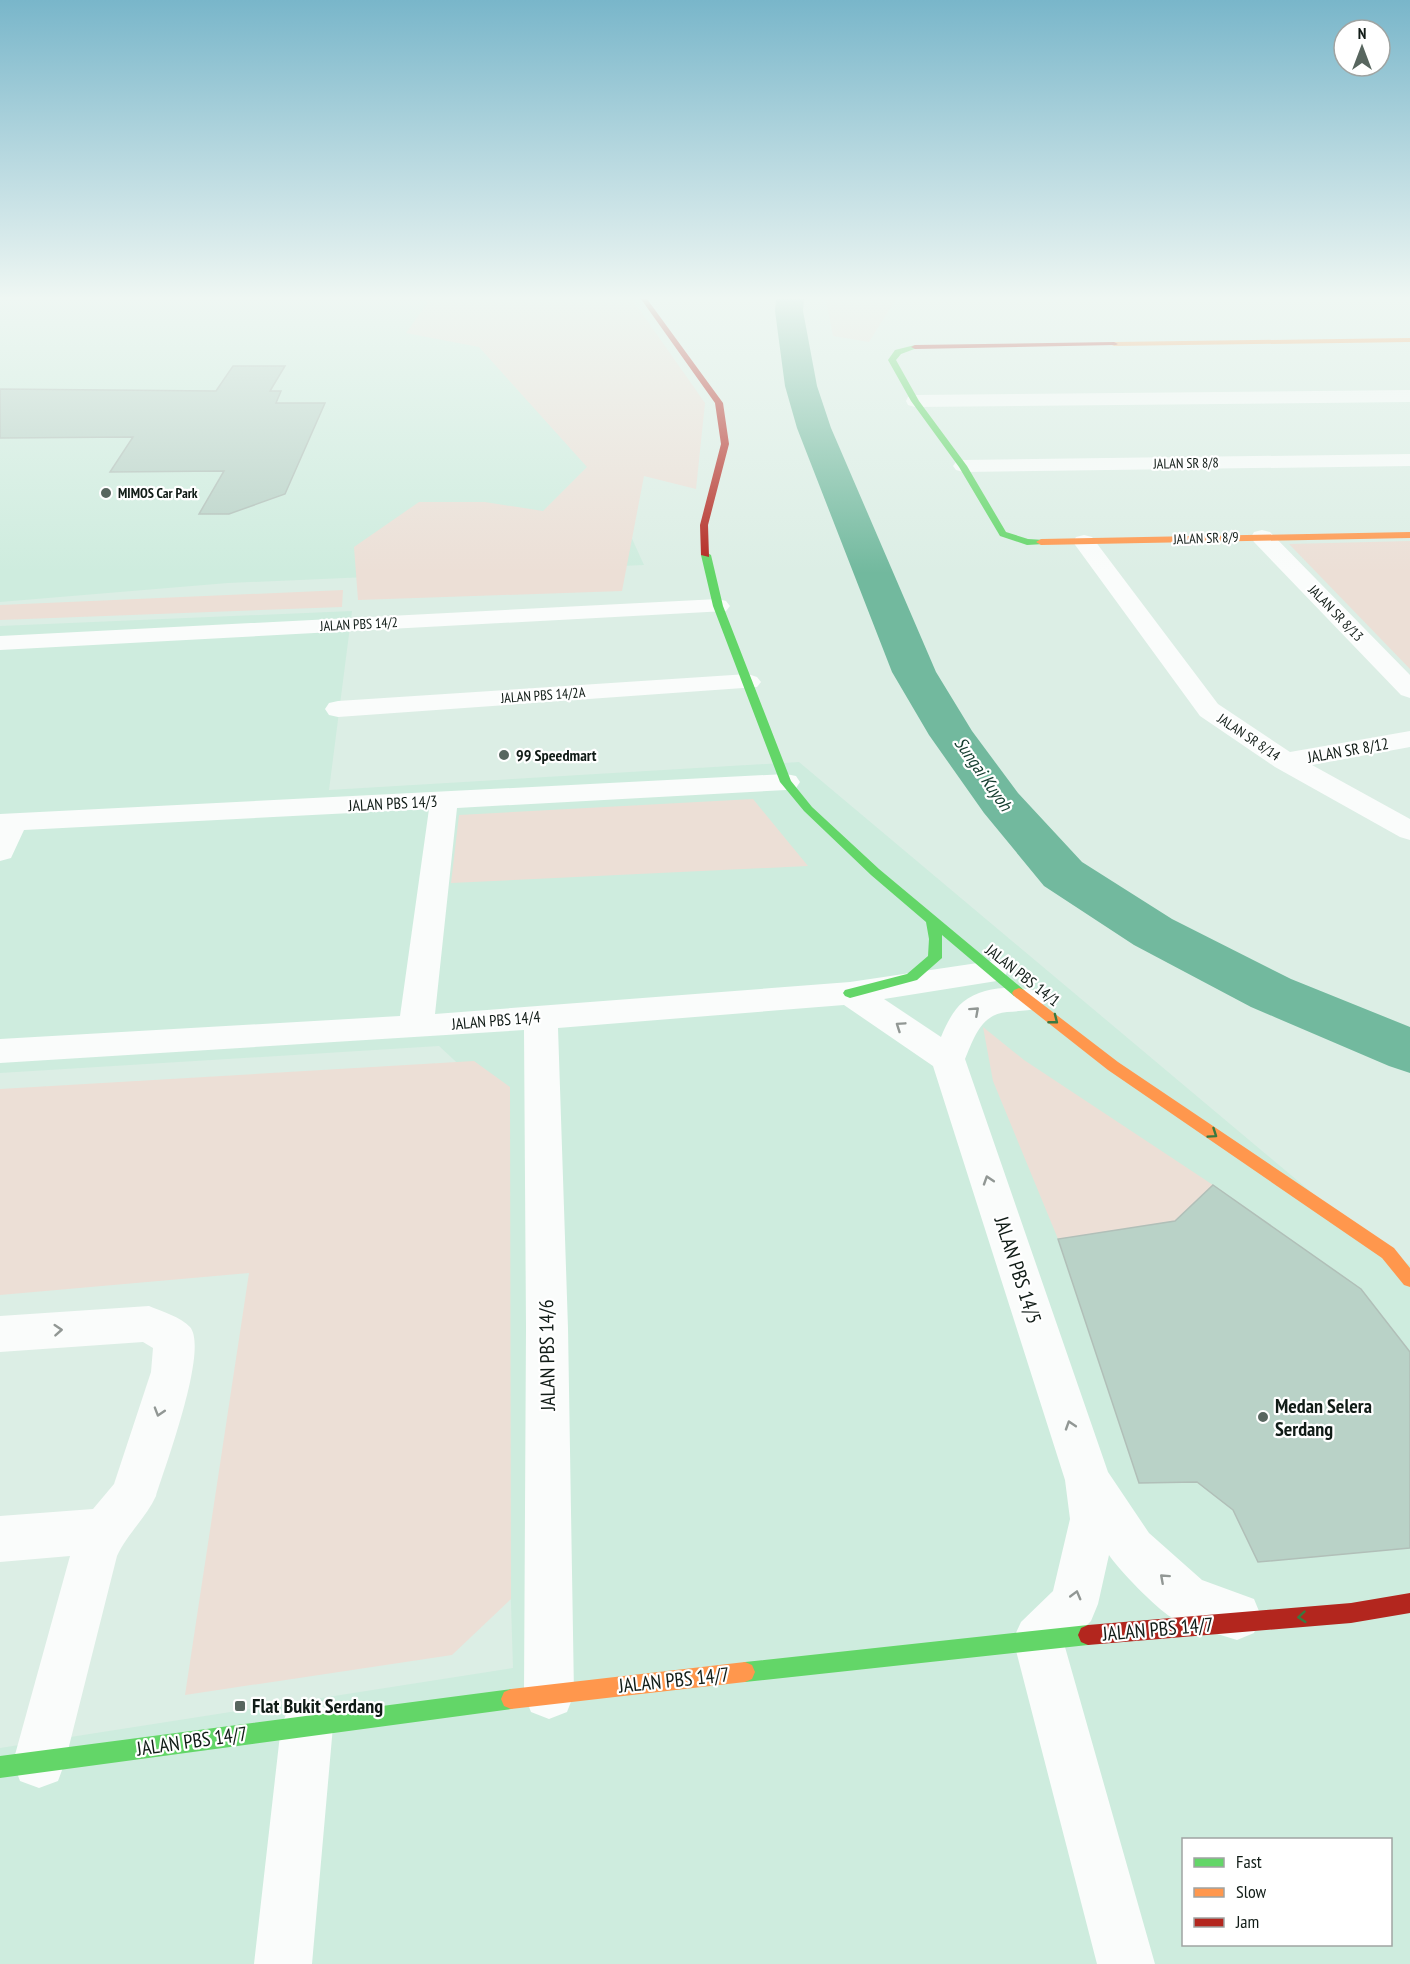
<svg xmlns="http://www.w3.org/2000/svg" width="1410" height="1964" viewBox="0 0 1410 1964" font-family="'PT Sans Narrow',sans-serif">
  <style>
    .built { fill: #ceecde; fill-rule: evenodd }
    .green { fill: #ecdfd6 }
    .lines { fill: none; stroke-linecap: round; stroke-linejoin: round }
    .river { fill: #72b99e; fill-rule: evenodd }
    .building { fill: #b9d2c7; stroke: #b1bfb8; stroke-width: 1.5 }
    .street { fill: #fafcfb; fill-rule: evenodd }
    .fast { fill: #63d668; fill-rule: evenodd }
    .slow { fill: #ff974d; fill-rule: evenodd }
    .jam { fill: #b3261e; fill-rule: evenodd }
    .oneway { stroke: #919794 }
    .oneway2 { stroke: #3a7940 }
    .poi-dot { fill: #58665f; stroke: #fff; stroke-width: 2 }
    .labels { text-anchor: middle; stroke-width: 4.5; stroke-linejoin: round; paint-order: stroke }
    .far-street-label { font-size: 14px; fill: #111c17; stroke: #fff }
    .far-poi-label { font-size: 14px; font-weight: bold; fill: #111c17; stroke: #fff; text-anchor: start }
    .street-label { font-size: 16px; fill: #111c17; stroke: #fff }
    .poi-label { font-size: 16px; font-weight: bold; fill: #111c17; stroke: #fff; text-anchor: start }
    .water-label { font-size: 18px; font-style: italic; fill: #143d2e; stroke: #fff }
    .near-street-label { font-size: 20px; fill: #111c17; stroke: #fff }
    .near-poi-label { font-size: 20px; font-weight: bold; fill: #111c17; stroke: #fff; text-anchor: start }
  </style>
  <rect width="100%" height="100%" fill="#dceee5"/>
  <!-- built -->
  <path class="built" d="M 0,299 L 548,299 L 569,400 L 644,565 L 228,583 L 0,602 Z
    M 352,611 L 329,790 L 799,762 L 1373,1244 L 1410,1265 L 1410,1964 L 0,1964 L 0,1748 L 513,1668 L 495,1098 L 439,1046 L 0,1073 L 0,626 ZM 1184,1840 L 1390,1840 L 1390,1944 L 1184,1944 Z"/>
  <!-- green -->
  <path class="green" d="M 425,299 L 632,299 L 705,403 L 696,489 L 644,476 L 622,591 L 358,600 L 354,547 L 419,502 L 485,502 L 543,511 L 587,467 L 479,347 L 406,333 L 428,302 Z
    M 830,299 L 896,299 L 869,342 L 833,336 L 826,300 Z
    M 1410,541 L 1410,669 L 1289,544 Z
    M 343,590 L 342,607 L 0,620 L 0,605 Z
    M 753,799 L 808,866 L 451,883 L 459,815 Z
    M 983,1027 L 1024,1060 L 1213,1185 L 1175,1221 L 1058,1239 L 993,1081 Z
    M 474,1061 L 510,1087 L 511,1599 L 452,1655 L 185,1695 L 249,1273 L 0,1295 L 0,1089 Z"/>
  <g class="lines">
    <!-- river -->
    <path class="river" d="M 776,299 L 804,299 L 803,311 L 817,386 L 831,428 L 936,672 L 972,731 L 1018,793 L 1082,862 L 1172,919 L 1291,979 L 1410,1027 L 1410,1073 L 1389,1066 L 1251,1007 L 1134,945 L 1044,886 L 984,813 L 929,735 L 892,672 L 797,428 L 785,386 L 775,311 Z"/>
  </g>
  <!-- building -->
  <path class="building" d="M 233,366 L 285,366 L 270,391 L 281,391 L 276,403 L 325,403 L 285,494 L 229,514 L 199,514 L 224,471 L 110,472 L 133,437 L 0,438 L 0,389 L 216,391 Z
    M 1213,1185 L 1361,1289 L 1410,1352 L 1410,1548 L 1258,1562 L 1233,1510 L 1197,1482 L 1139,1483 L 1058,1239 L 1175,1221 Z"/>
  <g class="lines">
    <!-- street -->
    <path class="street" d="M 1410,390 L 1410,402 L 915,407 L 908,405 L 906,401 L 908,397 L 915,395 Z
      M 1410,454 L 1410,466 L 963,472 L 956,470 L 953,466 L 956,462 L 963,460 Z
      M 1262,530 L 1270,532 L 1410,675 L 1410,698 L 1401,695 L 1254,542 L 1251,537 L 1254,532 Z
      M 1084,535 L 1092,537 L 1218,704 L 1290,752 L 1410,731 L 1410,747 L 1312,765 L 1410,819 L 1410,840 L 1400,837 L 1275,767 L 1200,716 L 1073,542 L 1076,537 Z
      M 718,599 L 726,601 L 730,606 L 726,611 L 0,650 L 0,636 Z
      M 748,674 L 757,677 L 761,682 L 757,687 L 338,717 L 329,715 L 325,709 L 329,703 L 338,701 Z
      M 786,774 L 796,776 L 800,782 L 796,788 L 786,790 L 457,808 L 435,1014 L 850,982 L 991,961 L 1003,964 L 1007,972 L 1003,980 L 884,999 L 941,1037 C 946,1025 953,1010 963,1002 C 983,986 1017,985 1040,992 L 1045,1000 L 1040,1008 C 1028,1011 1018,1011 1007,1012 C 981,1014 974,1038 965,1059 L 1108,1472 L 1149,1533 L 1202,1580 L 1254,1599 L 1261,1616 L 1254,1633 L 1237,1640 C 1216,1633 1191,1628 1171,1617 C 1157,1609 1117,1568 1109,1555 L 1098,1604 L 1091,1621 L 1065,1647 L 1155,1964 L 1097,1964 L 1013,1639 L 1021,1622 L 1053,1591 L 1070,1519 L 1065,1480 L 933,1066 L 844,1005 L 558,1028 L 568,1328 L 574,1694 L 567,1712 L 549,1719 L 531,1712 L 524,1694 L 526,1328 L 524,1030 L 0,1063 L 0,1039 L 400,1016 L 429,809 L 24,830 L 11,858 L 0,861 L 0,814 Z
      M 149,1306 C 161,1311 181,1317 190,1327 C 209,1349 165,1467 156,1496 C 146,1518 127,1534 117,1556 L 65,1762 L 58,1781 L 39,1788 L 20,1781 L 13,1762 L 70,1556 L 0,1562 L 0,1516 L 93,1509 L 114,1484 L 151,1372 L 153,1348 L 143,1342 L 0,1352 L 0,1316 Z
      M 307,1700 L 325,1708 L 333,1726 L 312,1964 L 254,1964 L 281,1726 L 289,1708 Z"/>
    <!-- fast -->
    <path class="fast" d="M 915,345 L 917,346 L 917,348 L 901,354 L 896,360 L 919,401 L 967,466 L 1006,532 L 1028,539 L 1044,540 L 1044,544 L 1027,545 L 1000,536 L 959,467 L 911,401 L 888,360 L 895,350 Z
      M 706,552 L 711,555 L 723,606 L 791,781 L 812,807 L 879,869 L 1024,990 L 1026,993 L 1024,996 L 1014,996 L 942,935 L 942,958 L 917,980 L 850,998 L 845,996 L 843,993 L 845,990 L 907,974 L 928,956 L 929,939 L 926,922 L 871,875 L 804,811 L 780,782 L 713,606 L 701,555 Z
      M 1088,1625 L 1095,1628 L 1098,1635 L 1095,1642 L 1088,1645 L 745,1682 L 738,1679 L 735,1672 L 738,1665 L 745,1662 Z
      M 511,1689 L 518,1692 L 521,1699 L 518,1706 L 511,1709 L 0,1778 L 0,1756 Z"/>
    <!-- slow -->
    <path class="slow" d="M 1410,338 L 1410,342 L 1114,346 L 1110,344 L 1114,342 Z
      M 1410,532 L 1410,538 L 1041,545 L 1036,542 L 1041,539 Z
      M 1019,988 L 1024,990 L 1118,1062 L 1394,1248 L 1410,1268 L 1410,1287 L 1404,1285 L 1382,1258 L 1108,1070 L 1014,996 L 1012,993 L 1014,990 Z
      M 745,1662 L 752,1665 L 755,1672 L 752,1679 L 745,1682 L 511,1709 L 504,1706 L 501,1699 L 504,1692 L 511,1689 Z"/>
    <!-- jam -->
    <path class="jam" d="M 641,299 L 647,299 L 723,403 L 729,444 L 708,525 L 709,557 L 701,555 L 700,525 L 721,444 L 715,403 Z
      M 1114,342 L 1118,344 L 1116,345 L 915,349 L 911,347 L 915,345 Z
      M 1410,1593 L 1410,1613 L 1351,1623 L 1088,1645 L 1081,1642 L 1078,1635 L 1081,1628 L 1088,1625 L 1351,1603 Z"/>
  </g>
  <!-- one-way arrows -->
  <defs><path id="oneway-chevron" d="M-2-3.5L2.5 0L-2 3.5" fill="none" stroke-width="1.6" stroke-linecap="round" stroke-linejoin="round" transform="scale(1.5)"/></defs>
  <g class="oneway">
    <use href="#oneway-chevron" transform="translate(975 1011) rotate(-42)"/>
    <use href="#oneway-chevron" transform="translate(900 1026) rotate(-146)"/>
    <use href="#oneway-chevron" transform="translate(988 1180) rotate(-108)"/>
    <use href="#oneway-chevron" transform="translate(58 1330) rotate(-4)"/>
    <use href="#oneway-chevron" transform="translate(159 1412) rotate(107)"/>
    <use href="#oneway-chevron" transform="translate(1070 1425) rotate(-108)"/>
    <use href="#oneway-chevron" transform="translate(1164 1578) rotate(-138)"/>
    <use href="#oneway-chevron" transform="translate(1076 1595) rotate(-75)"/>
  </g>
  <g class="oneway2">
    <use href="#oneway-chevron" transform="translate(1054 1020) rotate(38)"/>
    <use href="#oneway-chevron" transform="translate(1213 1134) rotate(34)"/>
    <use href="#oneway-chevron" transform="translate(1302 1617) rotate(175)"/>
  </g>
  <!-- sky -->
  <linearGradient id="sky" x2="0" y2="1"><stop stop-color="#79b6ca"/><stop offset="0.52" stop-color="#eff7f3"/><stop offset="1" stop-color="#eff7f3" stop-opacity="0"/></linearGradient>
  <rect width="1410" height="573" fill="url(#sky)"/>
  <!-- markers -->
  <g class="poi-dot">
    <circle cx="106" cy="493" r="6"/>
    <circle cx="504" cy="755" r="6"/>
    <circle cx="1263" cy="1417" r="6"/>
    <rect x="234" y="1700" width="12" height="12" rx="3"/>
  </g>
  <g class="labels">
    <!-- far-street labels -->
    <g class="far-street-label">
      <text transform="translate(1186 463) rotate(-1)" y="5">JALAN SR 8/8</text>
      <text transform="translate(1206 538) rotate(-2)" y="5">JALAN SR 8/9</text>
      <text transform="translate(1336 613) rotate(46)" y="5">JALAN SR 8/13</text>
      <text transform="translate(359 624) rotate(-3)" y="5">JALAN PBS 14/2</text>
      <text transform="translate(543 695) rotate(-4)" y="5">JALAN PBS 14/2A</text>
      <text transform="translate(1249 737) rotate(34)" y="5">JALAN SR 8/14</text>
    </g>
    <!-- far-poi labels -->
    <g class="far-poi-label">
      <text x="118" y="498">MIMOS Car Park</text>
    </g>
    <!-- street labels -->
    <g class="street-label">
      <text transform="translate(1348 750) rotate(-10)" y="6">JALAN SR 8/12</text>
      <text transform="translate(393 803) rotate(-3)" y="6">JALAN PBS 14/3</text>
      <text transform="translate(1023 975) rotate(38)" y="6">JALAN PBS 14/1</text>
      <text transform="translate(496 1020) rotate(-5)" y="6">JALAN PBS 14/4</text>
    </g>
    <!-- poi labels -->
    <g class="poi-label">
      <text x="516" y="761">99 Speedmart</text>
    </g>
    <!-- water labels -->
    <g class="water-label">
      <text transform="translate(983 774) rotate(55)" y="6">Sungai Kuyoh</text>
    </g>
    <!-- near-street labels -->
    <g class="near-street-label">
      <text transform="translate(1018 1270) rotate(72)" y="7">JALAN PBS 14/5</text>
      <text transform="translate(547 1355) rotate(-91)" y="7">JALAN PBS 14/6</text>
      <text transform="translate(1158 1629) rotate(-5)" y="7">JALAN PBS 14/7</text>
      <text transform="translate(674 1680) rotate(-6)" y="7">JALAN PBS 14/7</text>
      <text transform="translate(192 1741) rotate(-8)" y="7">JALAN PBS 14/7</text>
    </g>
    <!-- near-poi labels -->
    <g class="near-poi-label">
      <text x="1275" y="1413">Medan Selera<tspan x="1275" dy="23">Serdang</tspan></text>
      <text x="252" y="1713">Flat Bukit Serdang</text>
    </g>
  </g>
  <!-- legend -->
  <rect x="1182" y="1838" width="210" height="108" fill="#ffffff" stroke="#a0a4a2" stroke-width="1.5"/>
  <rect x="1194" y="1858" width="30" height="9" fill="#63d668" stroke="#a0a4a2" stroke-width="1.5"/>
  <text x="1236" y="1868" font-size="18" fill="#111c17">Fast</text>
  <rect x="1194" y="1888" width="30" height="9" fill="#ff974d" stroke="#a0a4a2" stroke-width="1.5"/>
  <text x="1236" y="1898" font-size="18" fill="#111c17">Slow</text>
  <rect x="1194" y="1918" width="30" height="9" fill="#b3261e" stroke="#a0a4a2" stroke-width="1.5"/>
  <text x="1236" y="1928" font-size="18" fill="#111c17">Jam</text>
  <!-- north arrow -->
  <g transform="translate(1362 48)"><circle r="28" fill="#ffffff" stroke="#a0a4a2" stroke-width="1.5"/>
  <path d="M0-4.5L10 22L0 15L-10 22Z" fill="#58665f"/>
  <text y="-9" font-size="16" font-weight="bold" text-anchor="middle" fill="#111c17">N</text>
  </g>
</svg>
